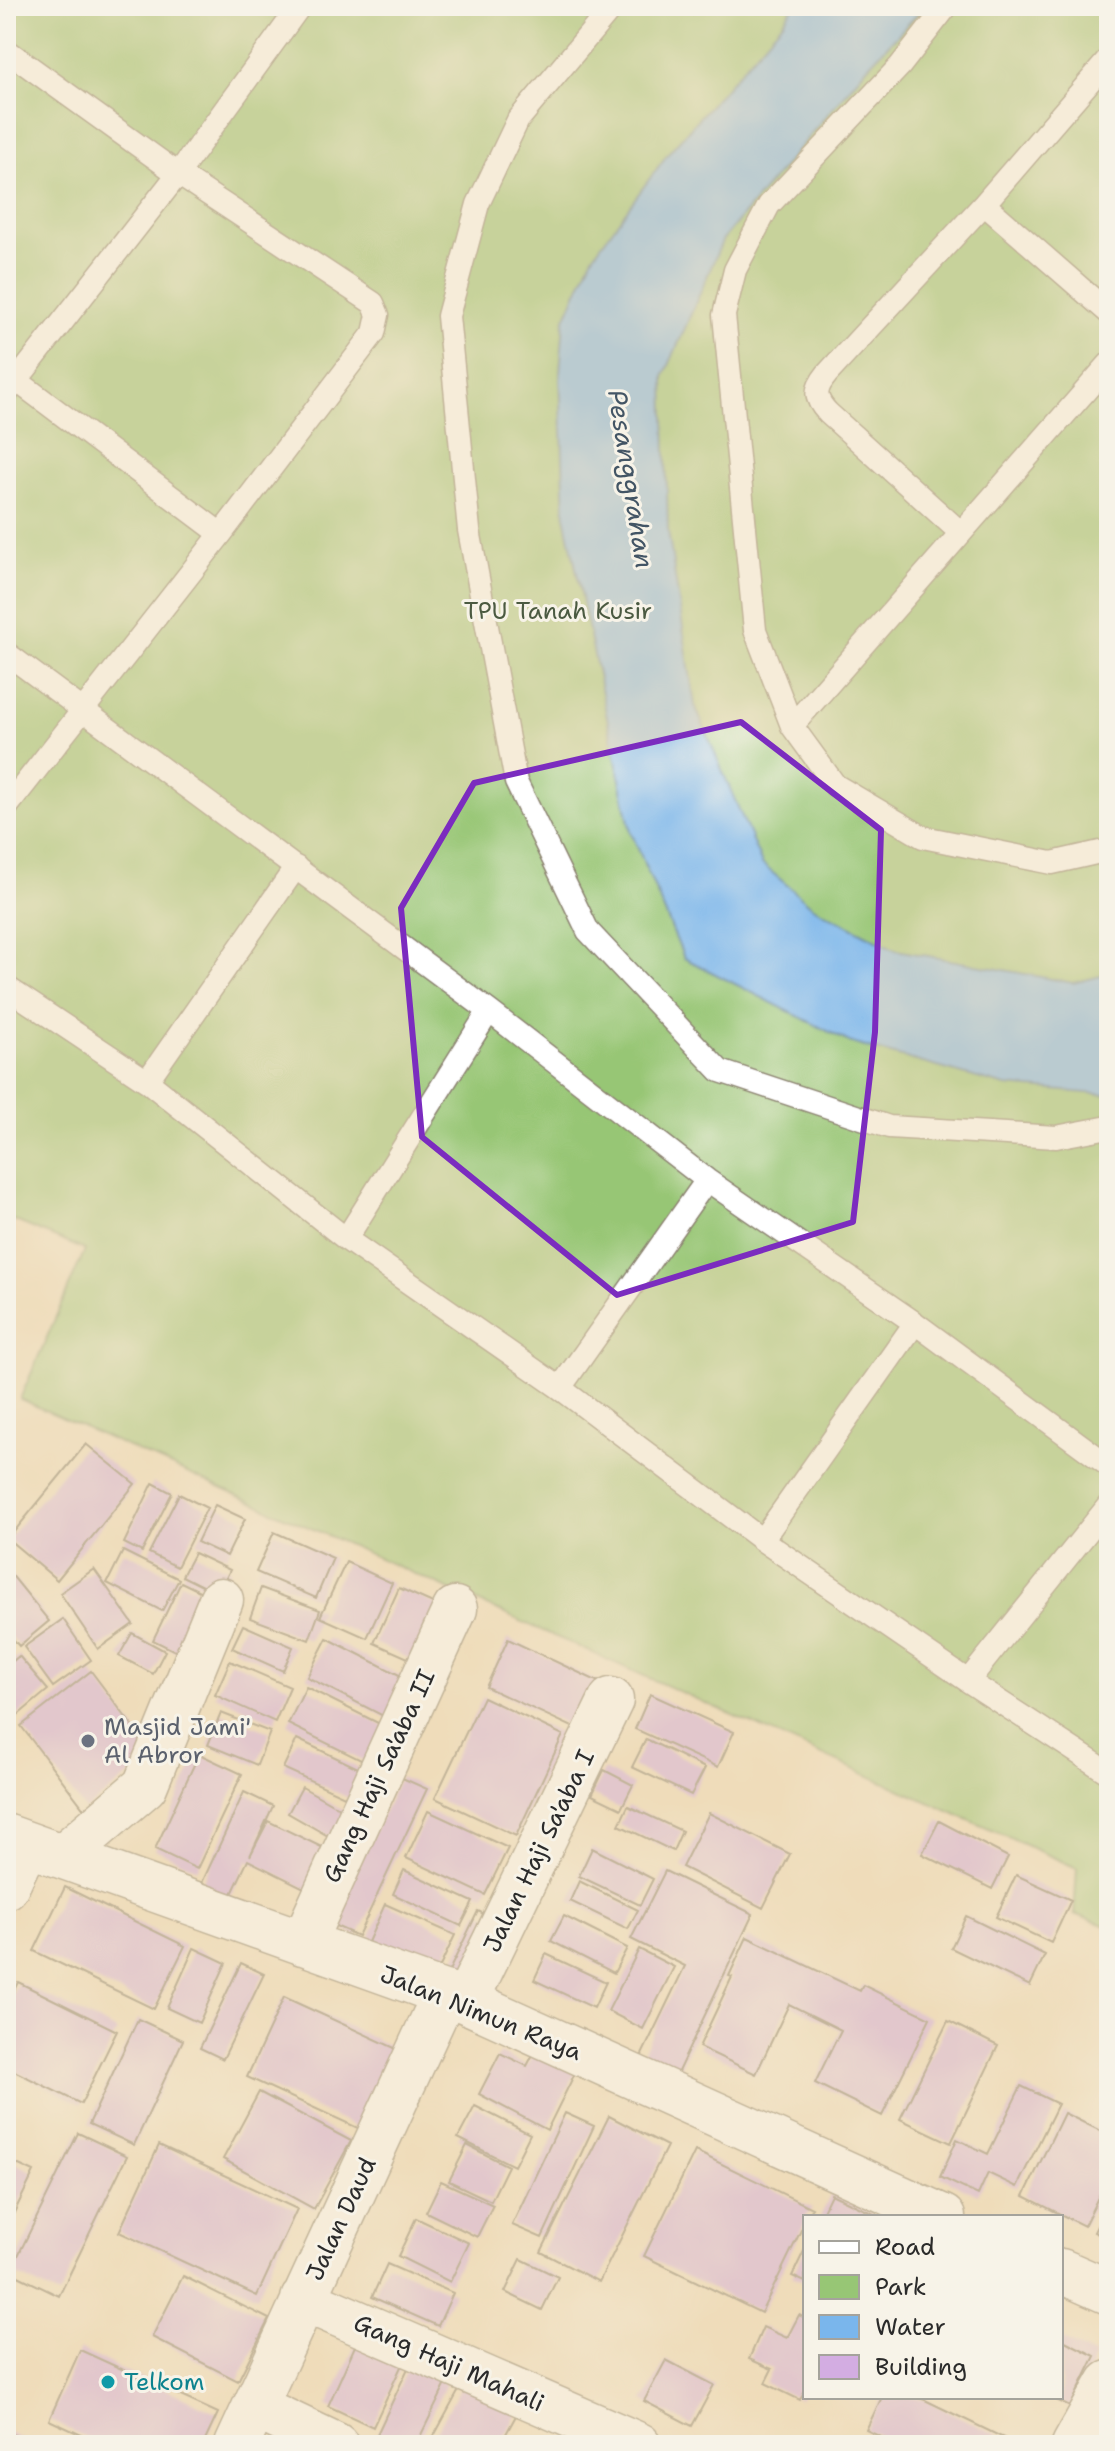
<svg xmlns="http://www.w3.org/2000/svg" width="1115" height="2451" viewBox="0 0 1115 2451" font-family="'Shantell Sans',sans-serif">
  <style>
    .green { fill: #97c675; stroke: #617850; stroke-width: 2 }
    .water { fill: #7ab6ec; stroke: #52708c; stroke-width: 2 }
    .building { fill: #d3ade2 }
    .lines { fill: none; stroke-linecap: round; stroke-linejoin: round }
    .lane-casing { stroke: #8d8472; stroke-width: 25 }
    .street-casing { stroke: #8d8472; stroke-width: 47 }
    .lane { stroke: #fff; stroke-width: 22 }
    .street { stroke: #fff; stroke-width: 44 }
    .marked { fill: none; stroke: #7b2cbf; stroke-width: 6; stroke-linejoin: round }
    .worship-dot { fill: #6b7280; stroke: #f7f3e8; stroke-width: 3 }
    .culture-dot { fill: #0f9aa8; stroke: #f7f3e8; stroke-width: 3 }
    .labels { text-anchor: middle; stroke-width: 6; stroke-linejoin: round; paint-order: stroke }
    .park-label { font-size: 24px; fill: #4b5a41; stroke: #f7f3e8 }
    .worship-label { font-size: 24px; fill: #5b616d; stroke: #f7f3e8; text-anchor: start }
    .street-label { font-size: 24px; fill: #2b2b2b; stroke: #f7f3e8 }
    .culture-label { font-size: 24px; fill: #0d838f; stroke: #f7f3e8; text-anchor: start }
    .water-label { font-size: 26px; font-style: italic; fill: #435565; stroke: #f7f3e8 }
  </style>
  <rect width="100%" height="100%" fill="#f7f3e8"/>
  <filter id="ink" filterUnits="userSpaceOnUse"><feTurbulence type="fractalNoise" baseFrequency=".0125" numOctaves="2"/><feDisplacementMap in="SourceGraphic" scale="16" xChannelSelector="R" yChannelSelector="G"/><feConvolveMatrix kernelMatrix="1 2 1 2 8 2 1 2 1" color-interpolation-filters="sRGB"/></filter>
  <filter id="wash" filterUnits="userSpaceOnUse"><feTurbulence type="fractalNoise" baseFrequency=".006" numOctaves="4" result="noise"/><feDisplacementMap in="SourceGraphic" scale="32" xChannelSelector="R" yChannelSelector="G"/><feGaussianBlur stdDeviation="1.8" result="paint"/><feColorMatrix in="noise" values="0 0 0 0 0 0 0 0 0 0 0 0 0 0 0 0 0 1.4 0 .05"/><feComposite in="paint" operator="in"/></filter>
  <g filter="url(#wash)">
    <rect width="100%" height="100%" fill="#efdcba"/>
    <!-- green -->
    <path class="green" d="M 6,6 L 1109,6 L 1109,1927 L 1074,1914 L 1077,1868 L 20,1399 L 85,1250 L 6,1217 Z"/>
    <!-- water -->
    <path class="water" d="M 794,6 L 925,6 L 867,67 L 723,239 L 664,377 L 668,531 L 695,706 L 762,864 L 813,907 L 896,950 L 1073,983 L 1109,974 L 1109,1095 L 1006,1086 L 851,1043 L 684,958 L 631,832 L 565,516 L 560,373 L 564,321 L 593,256 L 670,151 L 783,22 Z"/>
    <g id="blocks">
      <!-- building -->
      <path class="building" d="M 86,1444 L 135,1484 L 57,1580 L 8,1539 Z
        M 153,1483 L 172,1493 L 142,1552 L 124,1543 Z
        M 179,1494 L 207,1508 L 177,1567 L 149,1553 Z
        M 215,1505 L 245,1519 L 227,1556 L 197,1542 Z
        M 274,1532 L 333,1558 L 316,1598 L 256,1572 Z
        M 123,1551 L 179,1579 L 162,1611 L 107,1583 Z
        M 194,1553 L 230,1570 L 218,1594 L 182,1576 Z
        M 346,1562 L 392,1583 L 367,1638 L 320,1617 Z
        M 6,1568 L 49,1621 L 19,1646 L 6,1631 Z
        M 94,1569 L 133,1624 L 98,1649 L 60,1593 Z
        M 181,1582 L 212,1597 L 183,1655 L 153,1640 Z
        M 261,1588 L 320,1610 L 309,1640 L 250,1618 Z
        M 399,1588 L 451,1611 L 426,1666 L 374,1643 Z
        M 63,1619 L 91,1660 L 53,1687 L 24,1647 Z
        M 243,1625 L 293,1647 L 283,1671 L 232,1648 Z
        M 132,1633 L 165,1651 L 153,1674 L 119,1656 Z
        M 327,1638 L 415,1683 L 395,1722 L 307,1677 Z
        M 508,1639 L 603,1684 L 581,1731 L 486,1687 Z
        M 19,1656 L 48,1690 L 6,1725 L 6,1667 Z
        M 230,1661 L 290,1687 L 275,1722 L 215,1695 Z
        M 91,1671 L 155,1756 L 85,1810 L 21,1726 Z
        M 306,1687 L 388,1728 L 369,1764 L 288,1724 Z
        M 650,1694 L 734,1732 L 718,1767 L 635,1729 Z
        M 483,1697 L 563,1735 L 516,1836 L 435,1798 Z
        M 221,1713 L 270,1732 L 257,1765 L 208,1745 Z
        M 297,1739 L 375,1776 L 362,1804 L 283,1768 Z
        M 646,1739 L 705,1768 L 691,1795 L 632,1767 Z
        M 199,1754 L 242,1774 L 197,1869 L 155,1849 Z
        M 604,1770 L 633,1785 L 621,1809 L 592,1795 Z
        M 400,1777 L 427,1789 L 358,1936 L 331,1924 Z
        M 302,1787 L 357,1818 L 342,1844 L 288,1813 Z
        M 244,1792 L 273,1806 L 250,1856 L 268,1821 L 340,1856 L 320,1896 L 248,1860 L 230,1898 L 201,1885 Z
        M 628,1806 L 682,1831 L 673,1851 L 619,1825 Z
        M 428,1811 L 508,1848 L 485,1895 L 406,1858 Z
        M 709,1813 L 790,1854 L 763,1908 L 682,1867 Z
        M 939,1821 L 1008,1857 L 992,1889 L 922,1854 Z
        M 592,1848 L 653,1879 L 640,1905 L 579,1876 Z
        M 404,1870 L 473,1902 L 461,1926 L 393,1894 Z
        M 665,1871 L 753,1914 L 674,2080 L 638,2063 L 685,1966 L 631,1939 Z
        M 1016,1875 L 1071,1900 L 1051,1943 L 996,1917 Z
        M 579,1881 L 638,1910 L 628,1929 L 570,1901 Z
        M 65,1887 L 185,1946 L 154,2009 L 34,1951 Z
        M 385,1904 L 455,1935 L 437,1973 L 368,1942 Z
        M 478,1911 L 500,1922 L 468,1990 L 445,1979 Z
        M 564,1916 L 627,1948 L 614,1973 L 551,1941 Z
        M 966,1916 L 1045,1955 L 1030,1986 L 951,1948 Z
        M 747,1937 L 860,1991 L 863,1985 L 930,2018 L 882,2116 L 815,2083 L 841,2030 L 789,2004 L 756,2074 L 699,2047 L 732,1977 L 729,1976 Z
        M 194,1948 L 226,1963 L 199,2023 L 167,2008 Z
        M 639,1949 L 674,1967 L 643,2029 L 608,2011 Z
        M 546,1954 L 606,1982 L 594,2008 L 534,1980 Z
        M 241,1963 L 264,1974 L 223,2059 L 200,2048 Z
        M 18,1982 L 117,2031 L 81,2104 L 6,2067 L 6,2007 Z
        M 284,1997 L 399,2050 L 362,2130 L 247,2077 Z
        M 138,2019 L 183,2040 L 134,2145 L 89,2124 Z
        M 948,2021 L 998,2046 L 951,2143 L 900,2119 Z
        M 539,2043 L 580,2063 L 547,2130 L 479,2094 L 500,2053 L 527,2066 Z
        M 1021,2086 L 1058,2104 L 1017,2187 L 988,2173 L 978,2195 L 940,2177 L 957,2139 L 988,2154 Z
        M 259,2092 L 351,2141 L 314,2209 L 223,2159 Z
        M 475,2106 L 530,2134 L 514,2166 L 458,2138 Z
        M 565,2113 L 594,2126 L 542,2238 L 512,2225 Z
        M 1064,2113 L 1109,2135 L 1109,2175 L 1084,2226 L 1024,2196 Z
        M 609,2116 L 667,2146 L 599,2282 L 541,2252 Z
        M 78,2133 L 127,2156 L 59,2296 L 10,2272 Z
        M 159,2145 L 297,2209 L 257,2296 L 119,2232 Z
        M 467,2145 L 508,2166 L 491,2201 L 449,2181 Z
        M 695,2151 L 812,2208 L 805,2217 L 805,2222 L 761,2313 L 644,2256 Z
        M 6,2159 L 34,2172 L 6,2229 Z
        M 441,2181 L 493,2205 L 477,2237 L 426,2212 Z
        M 831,2194 L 880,2217 L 820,2217 Z
        M 1109,2202 L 1109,2239 L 1094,2232 Z
        M 416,2218 L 469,2243 L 450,2282 L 398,2256 Z
        M 805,2249 L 805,2282 L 792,2276 Z
        M 521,2259 L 558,2277 L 542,2310 L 505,2292 Z
        M 387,2264 L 453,2293 L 438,2326 L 372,2297 Z
        M 183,2276 L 269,2319 L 238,2381 L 152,2337 Z
        M 799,2315 L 805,2318 L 805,2391 L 800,2400 L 765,2383 L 772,2369 L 749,2359 L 763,2327 L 787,2338 Z
        M 359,2337 L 405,2358 L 373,2427 L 328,2406 Z
        M 1061,2339 L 1095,2356 L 1070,2407 L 1049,2397 L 1061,2397 Z
        M 80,2350 L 218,2413 L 203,2445 L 103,2445 L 49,2420 Z
        M 666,2360 L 714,2385 L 692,2426 L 644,2401 Z
        M 409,2366 L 446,2384 L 416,2445 L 372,2445 Z
        M 464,2381 L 519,2410 L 500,2445 L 429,2445 Z
        M 882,2397 L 916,2397 L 925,2400 L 1012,2442 L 1011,2445 L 898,2445 L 866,2430 Z
        M 6,2431 L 35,2445 L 6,2445 Z"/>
    </g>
  </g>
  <g filter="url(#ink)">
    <use href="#blocks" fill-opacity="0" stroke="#8d8472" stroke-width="2"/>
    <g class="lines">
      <!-- lane casing -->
      <g class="lane-casing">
        <path id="lane" d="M 613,6 L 518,120 L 478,204 L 448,316 L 469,530 L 516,782 L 588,931 L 720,1071 L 889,1127 L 1056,1137 L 1109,1127
          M 947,6 L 900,66 L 769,205 L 735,270 L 724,315 L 755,630 L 792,726 L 1109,364
          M 6,50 L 178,174 L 300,6
          M 984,204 L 1109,313
          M 8,374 L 221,534
          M 6,394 L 178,174 L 373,303 L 378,315 L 374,333 L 221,534 L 6,808
          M 961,533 L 828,413 C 814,398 814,390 827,374 L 984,204 L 1109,59
          M 6,653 L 489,1011 L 707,1180 L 915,1323 L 1109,1466
          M 792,726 L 835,785 L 923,837 L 1052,863 L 1109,850
          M 6,987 L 147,1081 L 346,1239 L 560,1388 L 762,1540 L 968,1681 L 1109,1773
          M 147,1081 L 296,867
          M 346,1239 L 489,1011
          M 560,1388 L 707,1180
          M 762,1540 L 915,1323
          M 968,1681 L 1109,1505"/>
      </g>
      <!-- street casing -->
      <g class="street-casing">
        <path id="street" d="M 8,1837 L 466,2001 L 943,2217
          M 63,1856 L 145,1786 L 221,1600
          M 6,1887 L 27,1844
          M 303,1943 L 455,1609
          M 466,2001 L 611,1700
          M 1061,2271 L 1109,2292
          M 303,2299 L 639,2445
          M 256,2407 L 336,2445
          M 237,2445 L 445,1993
          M 1074,2445 L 1109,2383"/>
      </g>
      <!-- lane -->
      <use href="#lane" class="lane"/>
      <!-- street -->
      <use href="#street" class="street"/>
    </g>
  </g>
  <!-- marked area -->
  <path d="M0 0H1115V2451H0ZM 741,722 L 881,830 L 875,1032 L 853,1222 L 617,1295 L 422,1137 L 401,908 L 474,783 Z" fill="#efdcba" fill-opacity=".55" fill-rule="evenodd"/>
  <path class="marked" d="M 741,722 L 881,830 L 875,1032 L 853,1222 L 617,1295 L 422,1137 L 401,908 L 474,783 Z"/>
  <!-- markers -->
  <circle class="worship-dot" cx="88" cy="1741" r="8"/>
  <circle class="culture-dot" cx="108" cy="2382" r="8"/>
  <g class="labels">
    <!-- park labels -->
    <g class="park-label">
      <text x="558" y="619">TPU Tanah Kusir</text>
    </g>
    <!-- worship labels -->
    <g class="worship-label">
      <text x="104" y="1735">Masjid Jami'<tspan x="104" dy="28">Al Abror</tspan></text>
    </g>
    <!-- street labels -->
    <g class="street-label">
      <text transform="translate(379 1776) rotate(-65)" y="8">Gang Haji Sa'aba II</text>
      <text transform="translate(539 1851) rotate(-64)" y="8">Jalan Haji Sa'aba I</text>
      <text transform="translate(481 2013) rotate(22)" y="8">Jalan Nimun Raya</text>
      <text transform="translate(341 2219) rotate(-65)" y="8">Jalan Daud</text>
      <text transform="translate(449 2363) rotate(24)" y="8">Gang Haji Mahali</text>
    </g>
    <!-- culture labels -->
    <g class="culture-label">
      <text x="124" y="2390">Telkom</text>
    </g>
    <!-- water labels -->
    <g class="water-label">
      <text transform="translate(631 479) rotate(81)" y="9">Pesanggrahan</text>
    </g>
  </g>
  <!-- margin -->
  <rect width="1115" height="2451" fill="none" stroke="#f7f3e8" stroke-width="32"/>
  <!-- legend -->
  <rect x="803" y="2215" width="260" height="184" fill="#f7f3e8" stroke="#a5a39c" stroke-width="2"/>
  <rect x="819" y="2241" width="40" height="12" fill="#ffffff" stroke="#a5a39c" stroke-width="2"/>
  <text x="875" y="2255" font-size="24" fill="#2b2b2b">Road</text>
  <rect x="819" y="2275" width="40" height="24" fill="#97c675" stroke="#a5a39c" stroke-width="2"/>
  <text x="875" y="2295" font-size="24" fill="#2b2b2b">Park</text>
  <rect x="819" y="2315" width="40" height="24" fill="#7ab6ec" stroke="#a5a39c" stroke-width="2"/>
  <text x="875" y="2335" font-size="24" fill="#2b2b2b">Water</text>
  <rect x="819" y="2355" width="40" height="24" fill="#d3ade2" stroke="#a5a39c" stroke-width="2"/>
  <text x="875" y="2375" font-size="24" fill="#2b2b2b">Building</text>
</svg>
